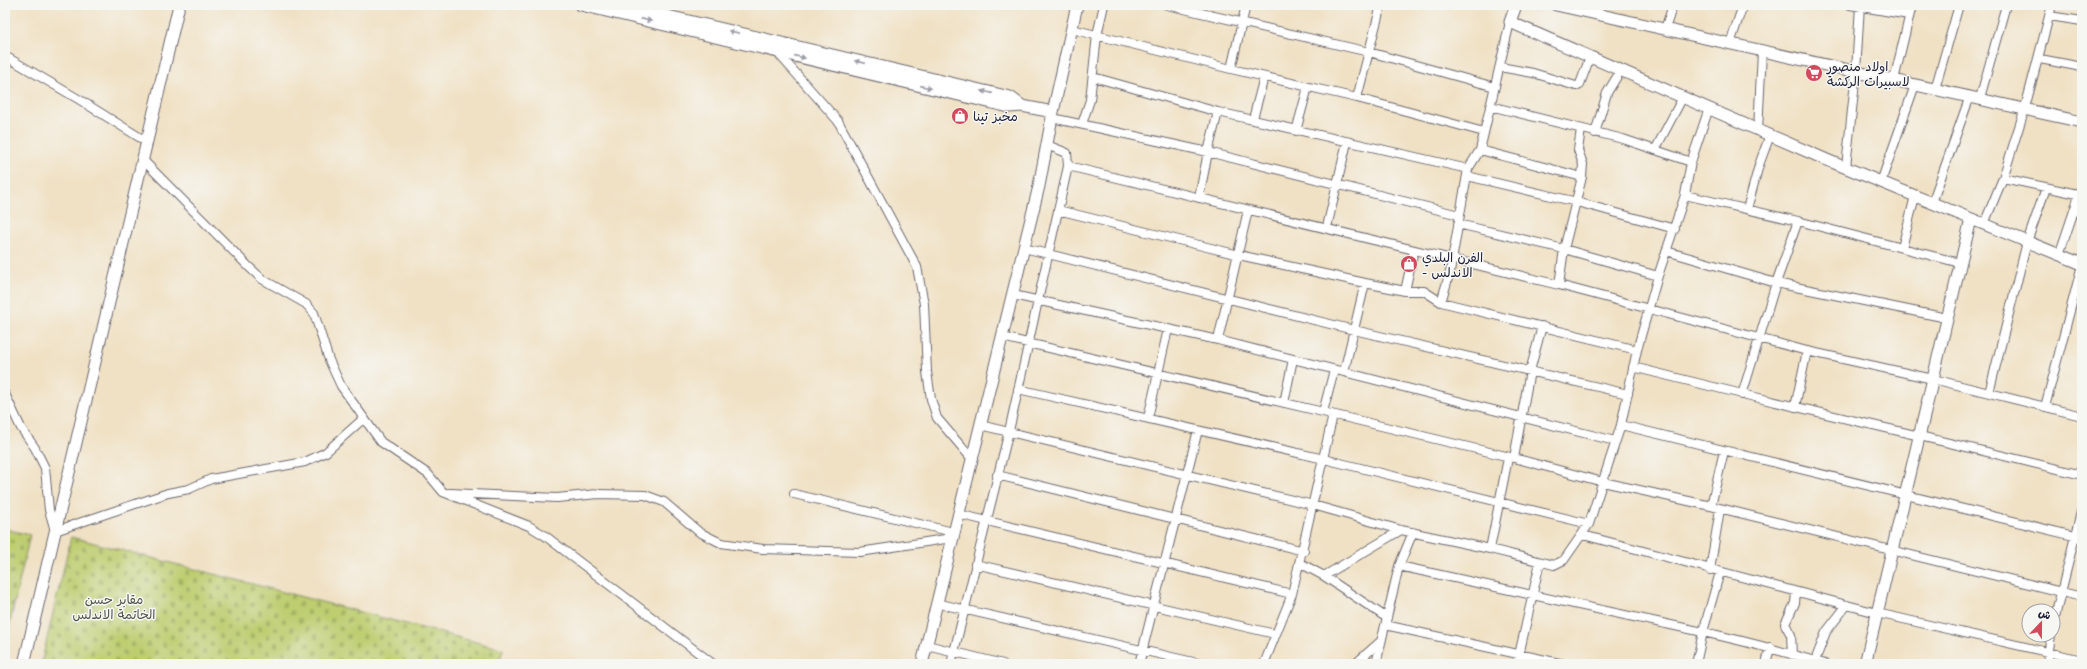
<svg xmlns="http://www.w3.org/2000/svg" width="2087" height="669" viewBox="0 0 2087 669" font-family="'Comic Neue','Playpen Sans Arabic',sans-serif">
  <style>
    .cemetery { fill: url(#cemetery-stones); stroke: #707856 }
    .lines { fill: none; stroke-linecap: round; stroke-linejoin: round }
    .street-casing { stroke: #6a656b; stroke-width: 10 }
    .secondary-casing { stroke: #6a656b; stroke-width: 13 }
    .street { stroke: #fff; stroke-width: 8 }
    .secondary { stroke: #fff; stroke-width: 11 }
    .oneway { fill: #9c9ca7 }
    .labels { text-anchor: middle; stroke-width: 3; stroke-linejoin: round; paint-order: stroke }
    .poi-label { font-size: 13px; fill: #22223b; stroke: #f6f6f2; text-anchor: start }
    .park-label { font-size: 13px; fill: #50554b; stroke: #f6f6f2 }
  </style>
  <defs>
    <pattern id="cemetery-stones" width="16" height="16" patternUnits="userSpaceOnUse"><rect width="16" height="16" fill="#bdcd70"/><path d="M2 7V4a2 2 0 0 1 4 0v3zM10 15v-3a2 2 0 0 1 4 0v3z" fill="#a2b062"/></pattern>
  </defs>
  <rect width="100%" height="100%" fill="#f6f6f2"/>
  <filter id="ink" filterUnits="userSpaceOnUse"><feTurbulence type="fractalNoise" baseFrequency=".025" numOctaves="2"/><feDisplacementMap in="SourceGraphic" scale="8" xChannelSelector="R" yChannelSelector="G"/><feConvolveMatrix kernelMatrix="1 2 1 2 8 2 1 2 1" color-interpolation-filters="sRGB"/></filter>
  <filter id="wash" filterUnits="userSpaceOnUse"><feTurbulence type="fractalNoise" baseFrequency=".012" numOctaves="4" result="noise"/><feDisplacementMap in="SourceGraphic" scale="16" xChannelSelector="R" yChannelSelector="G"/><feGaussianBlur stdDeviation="0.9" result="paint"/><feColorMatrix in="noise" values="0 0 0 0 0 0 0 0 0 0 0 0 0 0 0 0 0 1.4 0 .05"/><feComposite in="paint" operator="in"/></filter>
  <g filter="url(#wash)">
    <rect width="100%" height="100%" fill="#f0e1c4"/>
    <!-- cemetery -->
    <path class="cemetery" d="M 5,529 L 30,535 L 5,644 Z
      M 71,537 L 503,649 L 499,664 L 41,664 Z"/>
  </g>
  <g filter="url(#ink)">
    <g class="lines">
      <!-- street casing -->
      <g class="street-casing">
        <path id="street" d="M 1167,5 L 1369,52 L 1495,87
          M 1850,5 L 1909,15
          M 2049,16 L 2082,21
          M 1072,29 L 1231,69 L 1357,98 L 1484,132
          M 1665,29 L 1673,5
          M 1730,44 L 1743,5
          M 777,52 L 838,121 L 917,267 L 924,304 L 927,372 L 931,399 L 937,418 L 972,459
          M 5,56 L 80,100 L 147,142
          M 2040,59 L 2082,67
          M 1500,67 L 1533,73 L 1576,86 L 1580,84 L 1590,57
          M 1231,69 L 1246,5
          M 1093,77 L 1218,112 L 1468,169
          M 1894,80 L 1912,5
          M 1935,89 L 1959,5
          M 1357,98 L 1381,5
          M 1980,98 L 2006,5
          M 1490,106 L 1623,139 L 1691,162
          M 1052,118 L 1208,152 L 1459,215
          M 1253,119 L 1264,77
          M 1082,124 L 1090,100 L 1097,35 L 1104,5
          M 1758,130 L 1762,52
          M 1296,131 L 1308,87
          M 1595,133 L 1607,93 L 1621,70
          M 1480,150 L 1582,177
          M 1655,150 L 1683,97
          M 143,160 L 249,267 L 262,279 L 306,304 L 314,313 L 329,360 L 341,386 L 381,442 L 428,474 L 443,492 L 529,526 L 544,535 L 713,664
          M 1068,166 L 1559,285 L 1807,351 L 1933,379 L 2082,416
          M 1846,167 L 1856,72 L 1860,5
          M 1467,176 L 1577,202 L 1675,229
          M 2003,178 L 2082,195
          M 1881,182 L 1915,85
          M 1685,195 L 1798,221 L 1960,263
          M 1199,198 L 1208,152 L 1218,112
          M 1932,203 L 1970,96
          M 1747,209 L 1759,165 L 1770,135
          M 1058,210 L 1239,255 L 1365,283 L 1405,291 L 1424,291 L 1441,302 L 1637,350
          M 1458,224 L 1564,249 L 1658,276
          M 1984,224 L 2003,178 L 2025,108 L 2052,5
          M 1327,227 L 1347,142
          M 1024,248 L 1354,330 L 1628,394
          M 1902,248 L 1915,196
          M 1666,251 L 1776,283 L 1947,318
          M 2059,255 L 2082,187
          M 1559,285 L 1564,249 L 1582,177 L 1583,164 L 1578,150 L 1581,129
          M 1405,291 L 1414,250
          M 1013,295 L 1218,340 L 1615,441
          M 1441,302 L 1450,272 L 1468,169 L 1480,150 L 1510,22
          M 1002,337 L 1323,412 L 1514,458 L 1603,482 L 1711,506 L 2082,597
          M 1218,340 L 1248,210
          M 1633,367 C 1782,405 1932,438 2082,475
          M 1344,372 L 1365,283
          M 1018,389 L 1324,459 L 1589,524
          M 1989,393 L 2027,242 L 2046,188
          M 5,394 L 21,428 L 35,448 L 45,468 L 49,510 L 55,531 L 168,493 L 189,489 L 211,479 L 305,462 L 326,452 L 363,419
          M 1742,395 L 1776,283 L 1798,221
          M 1284,403 L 1293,359
          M 1795,407 L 1807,351
          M 2045,407 L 2082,265
          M 1323,412 L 1334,370
          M 1148,418 L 1168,329
          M 980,425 L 1313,505 L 1401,530 L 1490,549 L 1554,565 L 1564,560 L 1589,524 L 1621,425 L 1637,350 L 1658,276 L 1685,195 L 1691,162 L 1709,108
          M 1621,425 L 2082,538
          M 1514,458 L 1530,371 L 1542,326
          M 997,475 L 1304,551
          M 450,493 L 557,498 L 598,494 L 645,495 L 664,502 L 699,532 L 721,543 L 763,549 L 860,552 L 952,538
          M 794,494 L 953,532
          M 1711,506 L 1724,451
          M 958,514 L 1292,594
          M 1583,535 L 1877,613 L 2082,660
          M 1490,549 L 1508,458
          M 1300,563 L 1324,576 L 1387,618
          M 975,564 L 1275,634
          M 1399,566 L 1703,632 L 1696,664
          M 1710,570 L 1720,509
          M 1720,572 L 1703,632 C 1745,641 1785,652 1825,664
          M 1324,576 L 1401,530
          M 936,603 L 1202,664
          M 1385,625 L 1564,664
          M 2053,625 L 2082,508
          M 927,645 L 1003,664
          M 1792,655 L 1791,635 L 1785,624 L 1795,603 L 1796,592
          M 1815,661 L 1826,632 L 1847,605
          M 951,664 L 1009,431 L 1068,166 L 1067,153 L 1047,145
          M 1139,664 L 1198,430
          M 1264,664 L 1292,594 L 1333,415
          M 1355,664 L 1381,641
          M 1376,664 L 1399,566 L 1413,532
          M 1517,664 L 1540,562
          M 1766,664 L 1770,647
          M 2047,664 L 2051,635"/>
      </g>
      <!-- secondary casing -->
      <g class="secondary-casing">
        <path id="secondary" d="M 581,5 L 1009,107 L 1022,106 L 1053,112 L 1077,5
          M 621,5 L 1010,97 L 1022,106
          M 1516,5 L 1510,22 L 1827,160 L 2082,264
          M 1556,5 L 2082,122
          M 24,664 L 179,5
          M 922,664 L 1039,186 L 1053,112
          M 1865,664 L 1971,219"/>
      </g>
      <!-- street -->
      <use href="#street" class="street"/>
      <!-- secondary -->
      <use href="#secondary" class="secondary"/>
    </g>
    <!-- one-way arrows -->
    <defs><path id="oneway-solid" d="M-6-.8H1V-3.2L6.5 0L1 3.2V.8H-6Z"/></defs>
    <g class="oneway">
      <use href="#oneway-solid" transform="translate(646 20) rotate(13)"/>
      <use href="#oneway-solid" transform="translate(734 32) rotate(-167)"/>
      <use href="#oneway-solid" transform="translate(800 57) rotate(13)"/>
      <use href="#oneway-solid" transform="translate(860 62) rotate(-167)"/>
      <use href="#oneway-solid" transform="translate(926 87) rotate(13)"/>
      <use href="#oneway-solid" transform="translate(987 92) rotate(-167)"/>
    </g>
  </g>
  <!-- icons -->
  <defs>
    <g id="supermarket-disc" transform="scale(0.9)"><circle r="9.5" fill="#d1495b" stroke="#f6f6f2"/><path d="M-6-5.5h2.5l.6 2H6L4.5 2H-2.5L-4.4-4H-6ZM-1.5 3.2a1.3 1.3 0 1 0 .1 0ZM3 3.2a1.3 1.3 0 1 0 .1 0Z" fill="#fff"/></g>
    <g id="shop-disc" transform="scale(0.9)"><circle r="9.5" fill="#d1495b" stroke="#f6f6f2"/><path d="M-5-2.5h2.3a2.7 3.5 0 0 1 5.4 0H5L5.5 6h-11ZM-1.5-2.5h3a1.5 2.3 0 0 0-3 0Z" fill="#fff"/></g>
  </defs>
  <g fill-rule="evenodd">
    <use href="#supermarket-disc" x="1814" y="73"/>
    <use href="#shop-disc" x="960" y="116"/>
    <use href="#shop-disc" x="1409" y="264"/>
  </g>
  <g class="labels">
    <!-- poi labels -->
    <g class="poi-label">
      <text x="1827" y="71">اولاد منصور<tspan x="1827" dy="15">لاسبيرات الركشة</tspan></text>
      <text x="973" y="121">مخبز تينا</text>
      <text x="1422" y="262">الفرن البلدي<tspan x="1422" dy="15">- الاندلس</tspan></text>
    </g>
    <!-- park labels -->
    <g class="park-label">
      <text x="114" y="604">مقابر حسن<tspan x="114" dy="15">الخاتمة الاندلس</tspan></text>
    </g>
  </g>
  <!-- margin -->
  <rect width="2087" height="669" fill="none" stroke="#f6f6f2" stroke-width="20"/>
  <!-- north arrow -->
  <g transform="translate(2041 623) rotate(22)"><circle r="19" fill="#f6f6f2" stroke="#a1a1a9"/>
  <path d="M0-3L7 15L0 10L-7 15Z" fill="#d1495b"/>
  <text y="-6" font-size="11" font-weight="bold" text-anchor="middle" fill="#22223b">ش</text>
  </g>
</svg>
